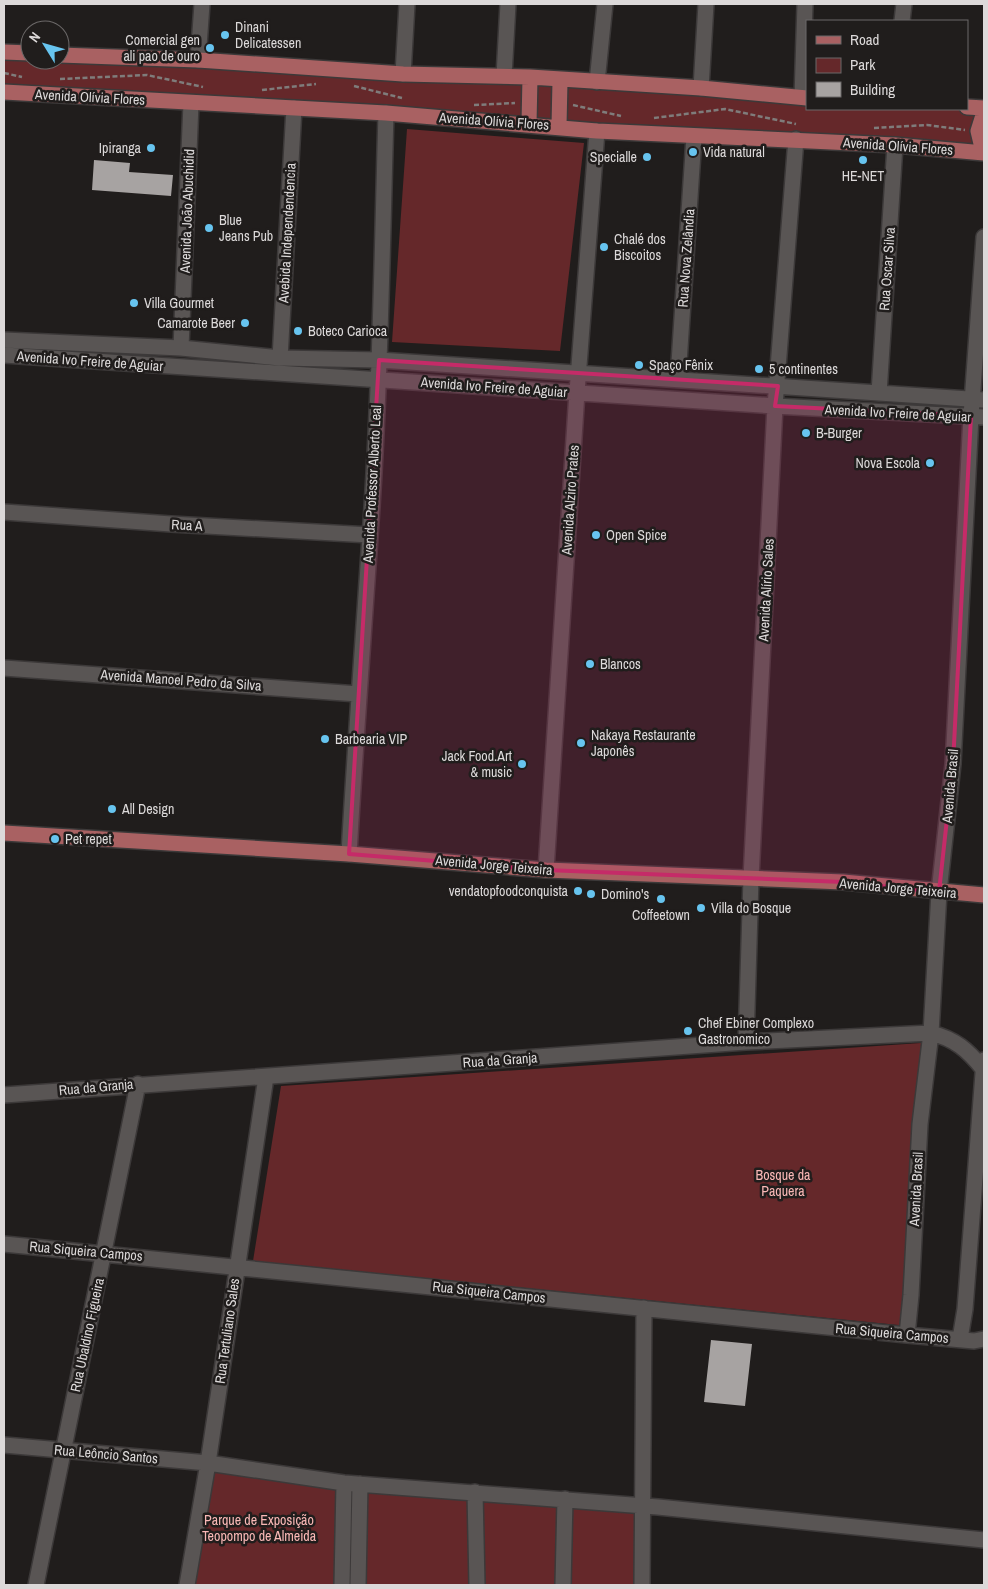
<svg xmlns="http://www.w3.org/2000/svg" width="988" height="1589" viewBox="0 0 988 1589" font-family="'Archivo Narrow',sans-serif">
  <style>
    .green { fill: #65282a }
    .building { fill: #a7a3a2 }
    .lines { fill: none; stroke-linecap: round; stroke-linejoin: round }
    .minor-casing { stroke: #3c3939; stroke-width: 18 }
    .major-casing { stroke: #3c3939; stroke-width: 18 }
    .path { stroke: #7f7c7b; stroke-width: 2.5; stroke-dasharray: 5 2.5; stroke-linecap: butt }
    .minor { stroke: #595554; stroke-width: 15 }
    .major { stroke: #a96162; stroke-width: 15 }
    .marked { fill: #c52b68; fill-opacity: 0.2; stroke: #c52b68; stroke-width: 4; stroke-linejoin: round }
    .poi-dot { fill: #67c4ef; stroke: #201d1c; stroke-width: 2 }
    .labels { text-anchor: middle; stroke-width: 5; stroke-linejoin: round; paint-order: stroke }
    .poi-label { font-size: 14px; fill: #dcd9d9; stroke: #201d1c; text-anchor: start }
    .street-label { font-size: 14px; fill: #dcd9d9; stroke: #201d1c }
    .park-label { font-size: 14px; fill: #fab8b6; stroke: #201d1c }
  </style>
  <rect width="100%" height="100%" fill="#201d1c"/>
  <!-- green -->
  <path class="green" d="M 4,51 L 30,60 L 807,97 L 807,109 L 984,107 L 984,154 L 4,89 Z
    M 407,129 L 584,143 L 560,351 L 392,342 Z
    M 921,1043 L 908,1326 L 253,1261 L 281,1086 Z
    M 208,1463 L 647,1505 L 645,1585 L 192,1585 Z"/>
  <!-- building -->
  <path class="building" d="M 94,160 L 130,163 L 129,172 L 173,175 L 171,196 L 92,190 Z
    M 711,1340 L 752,1344 L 745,1406 L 704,1402 Z"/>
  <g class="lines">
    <!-- minor casing -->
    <g class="minor-casing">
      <path id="minor" d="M 902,21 L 904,4
        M 198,60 L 202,4
        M 403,74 L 407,4
        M 504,76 L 508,4
        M 597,82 L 605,4
        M 701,88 L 706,4
        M 802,97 L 805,4
        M 4,340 L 181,348 L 280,358 L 379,360 L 984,400
        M 181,348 L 191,103
        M 4,355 L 775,406 L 984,417
        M 280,358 L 294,108
        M 678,378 L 694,137
        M 879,393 L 895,145
        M 4,512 L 171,524 L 370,535
        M 4,668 L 358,694
        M 349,854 C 355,748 363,642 370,537 C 380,396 382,254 386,113
        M 546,870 L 577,392 L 597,131
        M 746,1042 L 751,878 L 775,406 L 796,139
        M 4,1095 L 746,1042 L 931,1033 C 955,1039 968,1050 983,1069
        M 4,1244 L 907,1335 L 974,1341 L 984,1339
        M 907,1335 L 911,1295 L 920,1124 L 931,1033 L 939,892 L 953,764 L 971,416 L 984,237
        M 960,1339 L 965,1309 L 984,1060
        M 4,1445 L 208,1463 L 344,1483 L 658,1507 L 984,1540
        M 475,1492 L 477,1585
        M 36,1585 L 138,1084
        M 187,1585 L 208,1463 L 266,1077
        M 342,1585 L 344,1483
        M 358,1585 L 360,1484
        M 563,1585 L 565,1499
        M 642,1585 L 644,1308"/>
    </g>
    <!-- major casing -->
    <g class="major-casing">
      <path id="major" d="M 4,52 L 30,53
        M 60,55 L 198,60 L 403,74 L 530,77 L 701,88 L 807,98
        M 4,92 L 386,113 L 597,131 L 895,145 L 984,153
        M 967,107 L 984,108
        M 529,124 L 530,77
        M 559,126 L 560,81
        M 983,152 L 978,131 L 984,112
        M 4,833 L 349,854 L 546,870 L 843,882 L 984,895"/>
    </g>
    <!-- path -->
    <path class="path" d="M 4,73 L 22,77
      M 60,79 L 147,75 L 203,87
      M 354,86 L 402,98
      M 262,90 L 316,84
      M 474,105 L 515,103
      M 573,105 L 621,116
      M 654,118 L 725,109 L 796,124
      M 874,128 L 927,125 L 965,130"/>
    <!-- minor -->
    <use href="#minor" class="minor"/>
    <!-- major -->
    <use href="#major" class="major"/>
  </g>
  <!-- marked area -->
  <path class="marked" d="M 379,360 L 778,386 L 775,406 L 971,416 L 953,764 L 939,892 L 843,882 L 546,870 L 349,854 Z"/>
  <!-- markers -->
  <g class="poi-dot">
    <circle cx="225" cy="35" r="5"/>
    <circle cx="210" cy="48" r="5"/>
    <circle cx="151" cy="148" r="5"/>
    <circle cx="693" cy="152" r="5"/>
    <circle cx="647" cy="157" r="5"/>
    <circle cx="863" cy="160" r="5"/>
    <circle cx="209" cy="228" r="5"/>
    <circle cx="604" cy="247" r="5"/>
    <circle cx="134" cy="303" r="5"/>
    <circle cx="245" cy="323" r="5"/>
    <circle cx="298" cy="331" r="5"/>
    <circle cx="639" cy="365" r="5"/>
    <circle cx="759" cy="369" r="5"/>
    <circle cx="806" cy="433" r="5"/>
    <circle cx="930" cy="463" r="5"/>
    <circle cx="596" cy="535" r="5"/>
    <circle cx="590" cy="664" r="5"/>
    <circle cx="325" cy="739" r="5"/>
    <circle cx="581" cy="743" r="5"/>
    <circle cx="522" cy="764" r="5"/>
    <circle cx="112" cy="809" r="5"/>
    <circle cx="55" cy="839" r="5"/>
    <circle cx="578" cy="891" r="5"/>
    <circle cx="591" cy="894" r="5"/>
    <circle cx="661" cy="899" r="5"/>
    <circle cx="701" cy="908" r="5"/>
    <circle cx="688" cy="1031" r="5"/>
  </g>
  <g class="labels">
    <!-- poi labels -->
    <g class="poi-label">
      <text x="235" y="32">Dinani<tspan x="235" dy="16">Delicatessen</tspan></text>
      <text x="200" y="45" text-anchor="end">Comercial gen<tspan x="200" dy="16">ali pao de ouro</tspan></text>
      <text x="141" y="153" text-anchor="end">Ipiranga</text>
      <text x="703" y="157">Vida natural</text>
      <text x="637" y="162" text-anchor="end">Specialle</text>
      <text x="863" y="181" text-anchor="middle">HE-NET</text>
      <text x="219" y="225">Blue<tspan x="219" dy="16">Jeans Pub</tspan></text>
      <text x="614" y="244">Chalé dos<tspan x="614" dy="16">Biscoitos</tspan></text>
      <text x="144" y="308">Villa Gourmet</text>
      <text x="235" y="328" text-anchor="end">Camarote Beer</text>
      <text x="308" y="336">Boteco Carioca</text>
      <text x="649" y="370">Spaço Fênix</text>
      <text x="769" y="374">5 continentes</text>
      <text x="816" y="438">B-Burger</text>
      <text x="920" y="468" text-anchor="end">Nova Escola</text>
      <text x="606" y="540">Open Spice</text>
      <text x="600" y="669">Blancos</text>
      <text x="591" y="740">Nakaya Restaurante<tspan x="591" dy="16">Japonês</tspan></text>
      <text x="335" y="744">Barbearia VIP</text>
      <text x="512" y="761" text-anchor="end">Jack Food.Art<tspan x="512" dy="16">&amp; music</tspan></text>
      <text x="122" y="814">All Design</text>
      <text x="65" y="844">Pet repet</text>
      <text x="568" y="896" text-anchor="end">vendatopfoodconquista</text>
      <text x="601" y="899">Domino's</text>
      <text x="711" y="913">Villa do Bosque</text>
      <text x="661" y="920" text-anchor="middle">Coffeetown</text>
      <text x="698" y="1028">Chef Ebiner Complexo<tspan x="698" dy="16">Gastronomico</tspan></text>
    </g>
    <!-- street labels -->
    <g class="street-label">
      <text transform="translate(90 97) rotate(3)" y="5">Avenida Olívia Flores</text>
      <text transform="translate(494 121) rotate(4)" y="5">Avenida Olívia Flores</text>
      <text transform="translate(898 146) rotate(4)" y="5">Avenida Olívia Flores</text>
      <text transform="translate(187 211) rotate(-88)" y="5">Avenida João Abuchidid</text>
      <text transform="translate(287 233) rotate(-87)" y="5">Avebida Independendencia</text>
      <text transform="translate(686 258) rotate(-86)" y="5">Rua Nova Zelândia</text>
      <text transform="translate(887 269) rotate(-86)" y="5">Rua Oscar Silva</text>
      <text transform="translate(90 361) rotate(4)" y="5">Avenida Ivo Freire de Aguiar</text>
      <text transform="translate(494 387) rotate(4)" y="5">Avenida Ivo Freire de Aguiar</text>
      <text transform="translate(898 413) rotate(3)" y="5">Avenida Ivo Freire de Aguiar</text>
      <text transform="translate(372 484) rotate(-87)" y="5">Avenida Professor Alberto Leal</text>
      <text transform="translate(570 500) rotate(-86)" y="5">Avenida Alziro Prates</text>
      <text transform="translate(187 525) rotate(3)" y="5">Rua A</text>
      <text transform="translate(766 590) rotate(-87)" y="5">Avenida Alírio Sales</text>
      <text transform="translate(181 680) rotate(4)" y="5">Avenida Manoel Pedro da Silva</text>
      <text transform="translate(950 786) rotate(-85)" y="5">Avenida Brasil</text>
      <text transform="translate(494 865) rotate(5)" y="5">Avenida Jorge Teixeira</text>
      <text transform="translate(898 888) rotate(5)" y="5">Avenida Jorge Teixeira</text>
      <text transform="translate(500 1060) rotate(-4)" y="5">Rua da Granja</text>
      <text transform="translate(96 1087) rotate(-5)" y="5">Rua da Granja</text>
      <text transform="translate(916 1189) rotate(-87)" y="5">Avenida Brasil</text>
      <text transform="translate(86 1251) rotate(5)" y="5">Rua Siqueira Campos</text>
      <text transform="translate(489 1292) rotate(6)" y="5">Rua Siqueira Campos</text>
      <text transform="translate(227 1331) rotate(-82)" y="5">Rua Tertuliano Sales</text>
      <text transform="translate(892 1333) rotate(5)" y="5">Rua Siqueira Campos</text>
      <text transform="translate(87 1335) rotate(-78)" y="5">Rua Ubaldino Figueira</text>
      <text transform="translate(106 1454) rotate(5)" y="5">Rua Leôncio Santos</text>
    </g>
    <!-- park labels -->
    <g class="park-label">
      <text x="783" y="1180">Bosque da<tspan x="783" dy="16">Paquera</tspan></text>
      <text x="259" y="1525">Parque de Exposição<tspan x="259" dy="16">Teopompo de Almeida</tspan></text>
    </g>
  </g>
  <!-- border -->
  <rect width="988" height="1589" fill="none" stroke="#dcd9d9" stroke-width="10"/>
  <!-- legend -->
  <rect x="806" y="20" width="162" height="90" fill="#201d1c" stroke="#6b6868"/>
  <rect x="816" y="36" width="25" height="8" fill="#a96162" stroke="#6b6868"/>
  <text x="850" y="45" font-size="15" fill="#dcd9d9">Road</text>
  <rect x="816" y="58" width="25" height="15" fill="#65282a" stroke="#6b6868"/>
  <text x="850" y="70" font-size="15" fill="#dcd9d9">Park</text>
  <rect x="816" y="82" width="25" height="15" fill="#a7a3a2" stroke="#6b6868"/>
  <text x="850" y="95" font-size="15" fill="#dcd9d9">Building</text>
  <!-- north arrow -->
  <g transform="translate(45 45) rotate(307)"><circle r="24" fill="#201d1c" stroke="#6b6868"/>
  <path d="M0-4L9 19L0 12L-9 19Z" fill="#67c4ef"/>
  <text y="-8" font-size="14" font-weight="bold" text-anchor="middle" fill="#dcd9d9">N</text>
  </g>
</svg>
